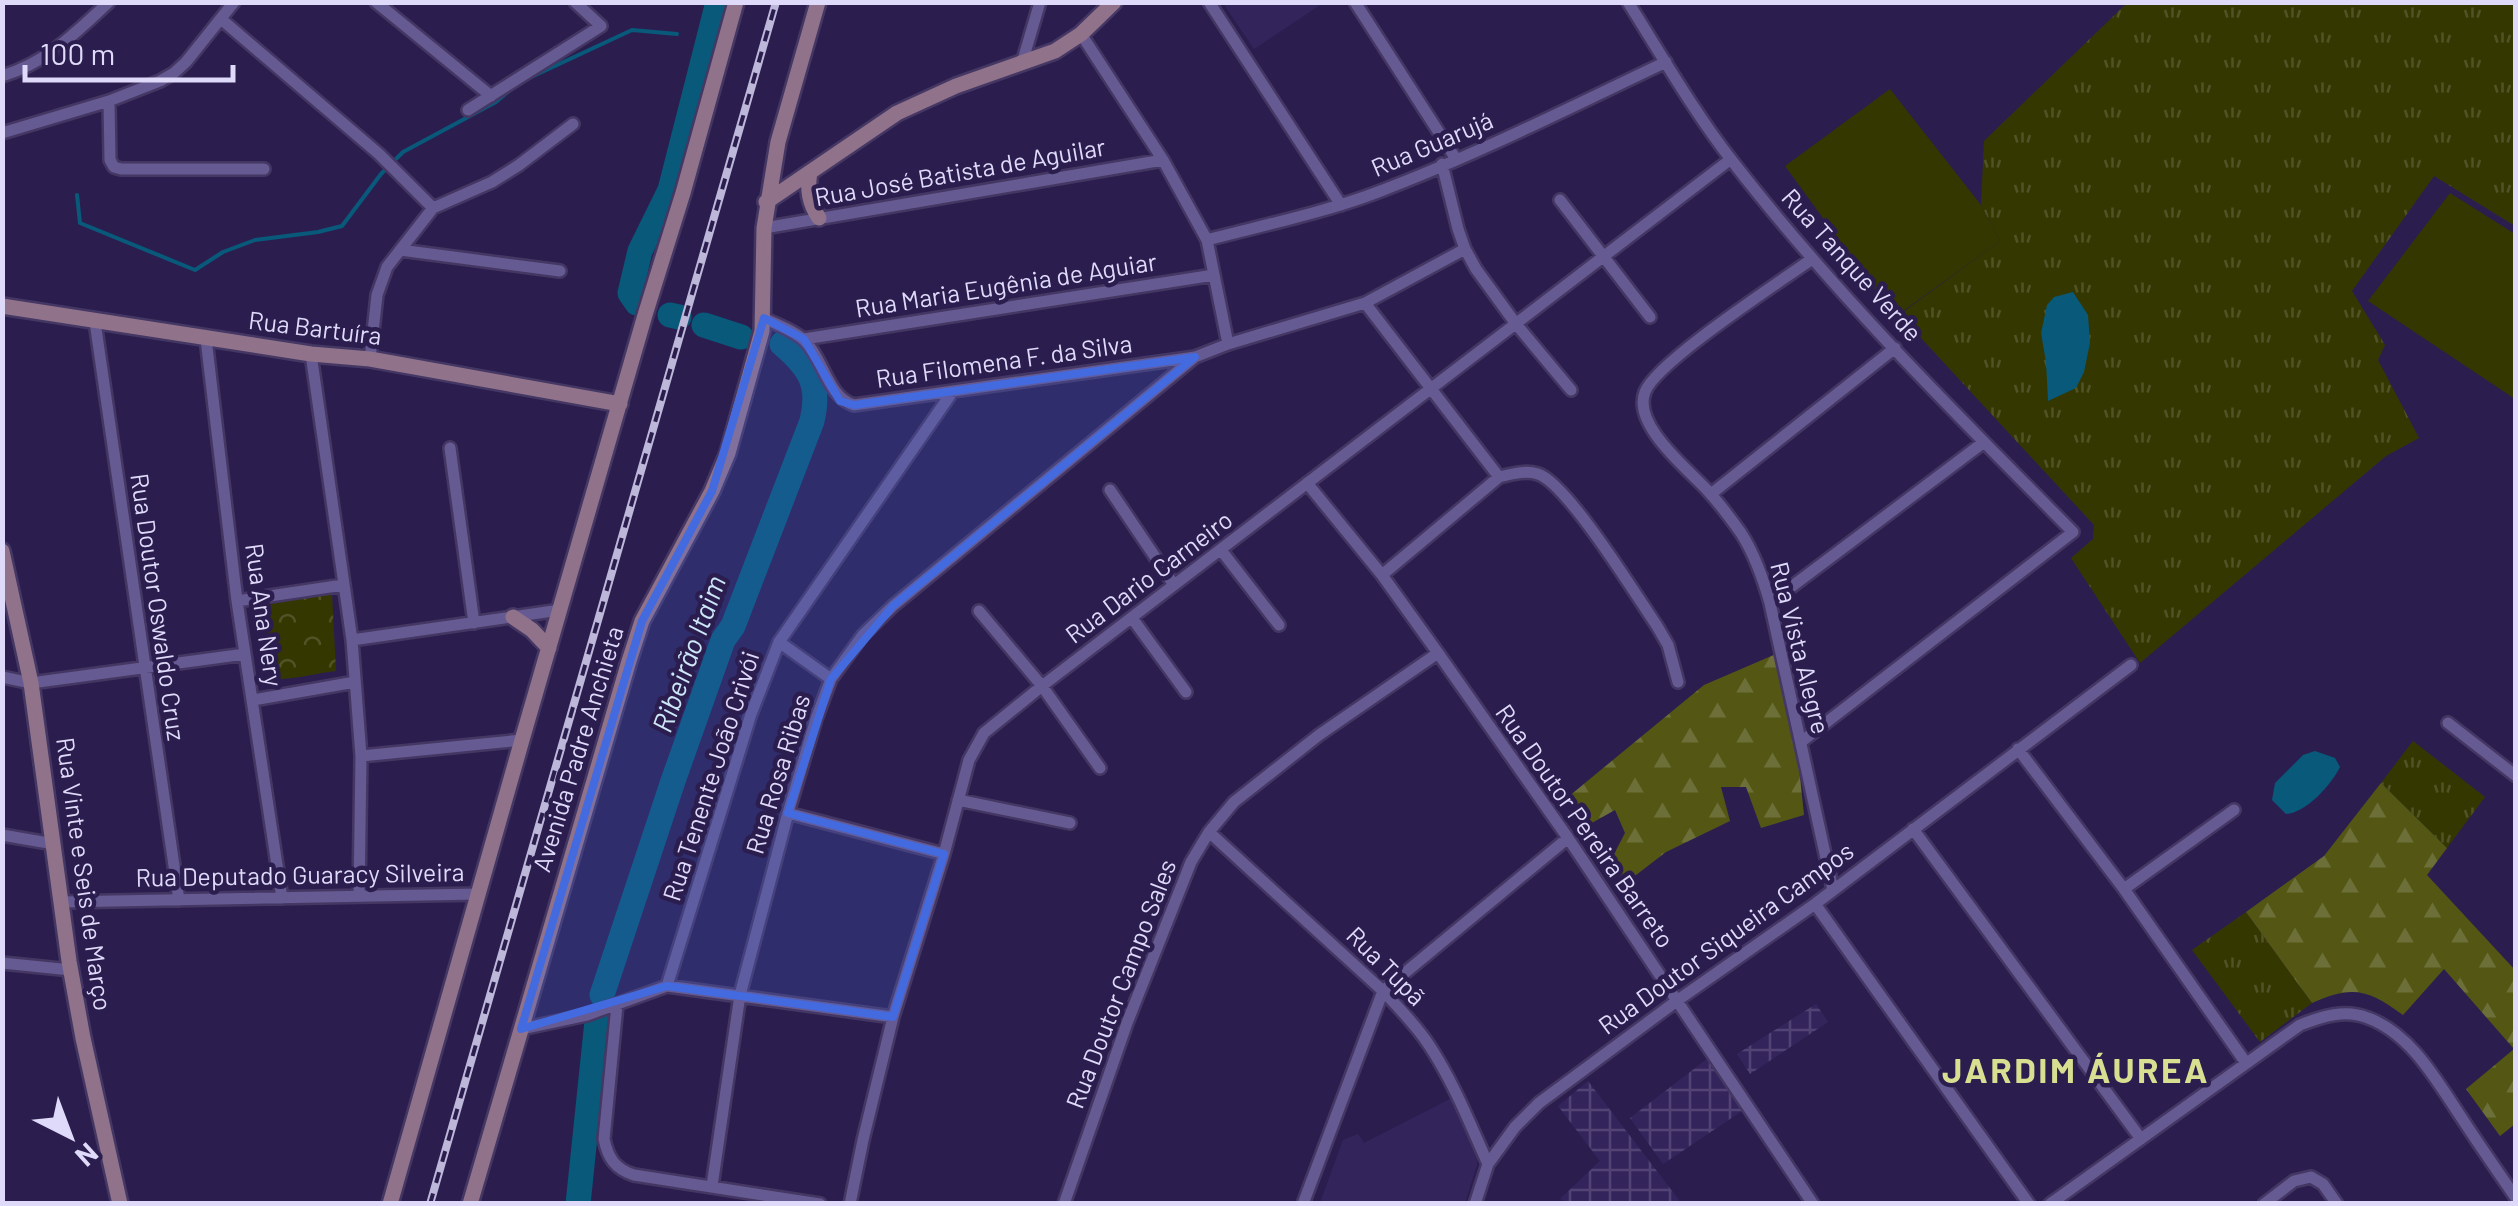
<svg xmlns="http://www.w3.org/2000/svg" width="2518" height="1206" viewBox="0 0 2518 1206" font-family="Barlow,sans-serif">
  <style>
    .built { fill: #34245c }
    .industrial { fill: url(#industrial-grid) }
    .grass { fill: url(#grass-tufts) }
    .forest { fill: url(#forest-firs) }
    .park { fill: url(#park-crowns) }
    .garden { fill: #343700 }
    .water { fill: #08597a }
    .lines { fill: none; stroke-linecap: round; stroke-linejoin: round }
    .stream { stroke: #08597a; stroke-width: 4 }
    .river { stroke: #08597a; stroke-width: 25 }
    .street-casing { stroke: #453763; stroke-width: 16 }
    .secondary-casing { stroke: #453763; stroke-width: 20 }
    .street { stroke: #655a91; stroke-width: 11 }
    .secondary { stroke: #90728b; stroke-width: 15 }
    .rail-casing { stroke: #bdb7d9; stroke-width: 8 }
    .rail { stroke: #2b1e4f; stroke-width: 4; stroke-dasharray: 11; stroke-linecap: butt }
    .marked { fill: #446adf; fill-opacity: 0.2; stroke: #446adf; stroke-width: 8; stroke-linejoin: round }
    .labels { text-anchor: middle; stroke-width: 9; stroke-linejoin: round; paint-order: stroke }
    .street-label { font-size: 25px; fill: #dfdaf9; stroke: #2b1e4f }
    .water-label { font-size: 28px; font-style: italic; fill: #cde7f7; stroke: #2b1e4f }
    .district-label { font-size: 35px; font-weight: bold; letter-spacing: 2.5px; fill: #d8df91; stroke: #2b1e4f }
  </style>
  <defs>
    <pattern id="industrial-grid" width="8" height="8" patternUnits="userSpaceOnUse" patternTransform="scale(2.5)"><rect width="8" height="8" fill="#34245c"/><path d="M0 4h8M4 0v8" fill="none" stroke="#514374"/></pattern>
    <pattern id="grass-tufts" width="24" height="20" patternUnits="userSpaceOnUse" patternTransform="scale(2.5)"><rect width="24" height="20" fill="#343700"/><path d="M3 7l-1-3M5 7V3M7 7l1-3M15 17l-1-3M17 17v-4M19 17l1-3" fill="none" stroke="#515326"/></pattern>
    <pattern id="forest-firs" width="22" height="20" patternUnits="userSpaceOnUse" patternTransform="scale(2.5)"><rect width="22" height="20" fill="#545714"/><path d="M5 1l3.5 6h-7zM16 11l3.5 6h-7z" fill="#6c6f37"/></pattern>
    <pattern id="park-crowns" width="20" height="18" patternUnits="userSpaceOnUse" patternTransform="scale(2.5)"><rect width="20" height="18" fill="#343700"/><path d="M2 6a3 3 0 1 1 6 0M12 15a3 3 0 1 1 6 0" fill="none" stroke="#515326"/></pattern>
  </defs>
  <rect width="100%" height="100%" fill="#2b1e4f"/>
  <!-- built -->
  <path class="built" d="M 1223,3 L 1323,3 L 1254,49 Z
    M 1452,1098 L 1477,1159 L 1477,1165 L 1465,1203 L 1320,1203 L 1343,1140 L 1358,1134 L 1364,1143 Z"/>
  <!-- industrial -->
  <path class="industrial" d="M 1816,1004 L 1828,1022 L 1750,1074 L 1737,1054 Z
    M 1707,1059 L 1742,1111 L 1663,1164 L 1630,1118 Z
    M 1588,1081 L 1679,1200 L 1678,1203 L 1571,1204 L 1560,1199 L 1600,1161 L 1558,1106 Z"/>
  <!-- grass -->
  <path class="grass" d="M 2127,3 L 2515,3 L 2515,226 L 2434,176 L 2352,291 L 2385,345 L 2378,360 L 2419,438 L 2386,456 L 2140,663 L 2071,558 L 2093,539 L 2094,525 L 1909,325 L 1895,318 L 2000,241 L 1981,205 L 1984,141 Z
    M 2413,741 L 2485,797 L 2447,848 L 2381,783 Z
    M 2246,912 L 2312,1003 L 2260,1042 L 2192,950 Z"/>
  <!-- forest -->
  <path class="forest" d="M 1776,654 L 1796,738 L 1804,815 L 1761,828 L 1746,787 L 1721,787 L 1730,821 L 1666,852 L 1623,885 L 1611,860 L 1625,833 L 1615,810 L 1581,829 L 1568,797 L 1704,685 Z
    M 2381,783 L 2447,848 L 2427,875 L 2515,970 L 2515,1124 L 2500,1136 L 2466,1089 L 2514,1049 L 2444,969 L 2403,1015 C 2368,989 2352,985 2312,1003 L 2246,912 L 2324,856 Z"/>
  <!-- park -->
  <path class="park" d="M 332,593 L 336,671 C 315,673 295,680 273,679 L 260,606 Z"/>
  <!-- garden -->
  <path class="garden" d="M 1890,89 L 1981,205 L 2000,241 L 1895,317 L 1785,166 Z
    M 2450,193 L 2515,234 L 2515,399 L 2368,301 Z"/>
  <!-- water -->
  <path class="water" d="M 2073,292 L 2088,315 L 2090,343 L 2084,372 L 2076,388 L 2048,401 L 2046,362 L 2041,333 L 2047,305 L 2054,297 Z
    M 2315,751 L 2335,758 L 2340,767 C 2331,785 2306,813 2286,814 L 2272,800 L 2275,783 L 2303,755 Z"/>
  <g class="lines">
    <!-- stream -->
    <path class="stream" d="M 527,79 L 632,30 L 677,34
      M 77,195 L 80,223 L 195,270 L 223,252 L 255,240 L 318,232 L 342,226 L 381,174 L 403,152 L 496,102 L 515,86"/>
    <!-- river -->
    <path class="river" d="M 637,303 L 630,293 L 640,251 L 670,190 L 718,2
      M 670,315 L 679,317
      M 704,325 L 741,337
      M 602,995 L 673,781 L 723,640 L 733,626 L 812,421 C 821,384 809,367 782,344
      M 578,1204 L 597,1021"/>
    <!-- street casing -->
    <g class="street-casing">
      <path id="street" d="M 376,2 L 491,96
        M 1209,2 L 1341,205
        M 1355,2 L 1456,159
        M 1628,2 C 1662,56 1694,112 1733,162 C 1835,294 1955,413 2073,532 L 1801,742
        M 221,19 L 379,154 L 433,208
        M 1081,34 L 1163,160 L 1207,240 L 1228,344
        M 1022,63 L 1040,2
        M 2,76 C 48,62 75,33 109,2
        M 109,101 L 110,160 L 114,167 L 121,169 L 264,169
        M 468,110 L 601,26 L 575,2
        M 2,133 L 109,101 L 160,81 L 174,73 L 186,62 L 234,2
        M 1442,164 L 1458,229 L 1465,249 L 1476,269 L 1516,324 L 1571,390
        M 1560,200 L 1650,317
        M 764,228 L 1163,160
        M 1207,240 C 1263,225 1323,213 1378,192 C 1476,155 1571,107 1666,62
        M 400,250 L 560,271
        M 1812,259 C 1780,282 1656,362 1645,392 C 1632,425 1688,469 1708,491 C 1720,504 1731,519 1741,533 C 1755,555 1763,578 1770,603 L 1833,890
        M 1365,303 L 1499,477
        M 764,318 C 777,325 796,331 806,342 C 824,361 828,397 854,405 L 1195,357 L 1228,344 L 1365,303 L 1465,249
        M 95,322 L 179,900
        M 206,339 L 237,601 L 282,898
        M 804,339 L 1214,275
        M 311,354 L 352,640 L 361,756 L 359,896
        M 370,359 L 377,295 L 387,267 L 433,208 L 492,182 L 519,165 L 573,124
        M 450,448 L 474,623
        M 1499,477 C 1512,474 1525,470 1538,474 C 1567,483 1636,595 1657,626 L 1668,645 L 1678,682
        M 1307,483 L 1382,575 L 1438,653 L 1568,838 L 1813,1204
        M 1110,490 L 1174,585
        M 1711,494 L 1895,348
        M 1221,550 L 1279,625
        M 1382,575 L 1499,477
        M 237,601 L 343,585
        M 1770,603 L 1984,442
        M 979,611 L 1042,686 L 1100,768
        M 1132,618 L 1186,692
        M 352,640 L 560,610
        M 779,642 L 831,679
        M 2,677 L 31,683 L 245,654
        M 253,700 L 355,682
        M 2448,723 L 2516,776
        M 2018,749 L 2124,889 L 2246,1063
        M 361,756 L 522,740
        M 958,800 L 1070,823
        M 788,813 L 944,854
        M 1913,829 L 2141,1139
        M 1209,832 L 1383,991 C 1399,1008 1416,1025 1429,1045 C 1453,1081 1470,1124 1488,1164
        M 2,835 L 54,844
        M 2124,889 L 2234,810
        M 61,902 L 479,894
        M 1815,904 L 2029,1204
        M 2,963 L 71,970
        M 667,986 L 751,714 L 779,642 L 953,391
        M 617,1005 L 604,1139 C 608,1158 615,1169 634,1175 L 820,1204
        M 521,1029 L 587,1015 L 667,986 L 893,1017
        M 712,1186 L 740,995 L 788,813 L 816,719 L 831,679 L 863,635 L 893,606 L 1195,357
        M 850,1204 L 863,1140 L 893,1017 L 944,854 L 969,760 L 984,733 L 1042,686 L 1731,159
        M 1064,1204 L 1127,1023 L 1191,862 L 1209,832 L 1234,802 L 1319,735 L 1438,653
        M 1303,1204 L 1383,991 L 1568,838
        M 1475,1204 L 1488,1164 L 1515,1127 L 1539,1103 L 1678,1000 L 1815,904 L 2131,665
        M 2050,1204 L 2300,1025 C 2323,1016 2345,1009 2368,1018 C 2412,1034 2438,1083 2463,1120 C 2480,1146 2498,1172 2516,1198
        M 2264,1204 L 2294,1181 L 2311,1177 L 2323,1184 L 2337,1204"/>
    </g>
    <!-- secondary casing -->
    <g class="secondary-casing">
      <path id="secondary" d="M 810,172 C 807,190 809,203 819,218
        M 766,202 L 897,113 L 956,86 L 1055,51 L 1081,34 L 1114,2
        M 2,306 L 311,354 L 370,359 L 620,404
        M 2,551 L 31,683 L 69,961 L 83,1038 L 120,1204
        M 513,617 L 532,630 L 549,648
        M 390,1204 L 522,740 L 645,315 L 683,193 L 736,2
        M 470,1204 L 629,661 L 642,621 L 712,491 L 728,453 L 762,331 L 764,228 L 778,142 L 818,2"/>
    </g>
    <!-- street -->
    <use href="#street" class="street"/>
    <!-- secondary -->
    <use href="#secondary" class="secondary"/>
    <!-- rail casing -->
    <g class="rail-casing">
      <path id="rail" d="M 430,1204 L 776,2"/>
    </g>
    <!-- rail -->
    <use href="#rail" class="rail"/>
  </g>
  <!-- marked area -->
  <path class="marked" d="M 764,318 L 804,339 L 840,401 L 854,405 L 1195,357 L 893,606 L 831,679 L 788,813 L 944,854 L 893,1017 L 667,986 L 521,1029 L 642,621 L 712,491 Z"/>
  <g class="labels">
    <!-- street labels -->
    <g class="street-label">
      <text transform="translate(1432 144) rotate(-23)" y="9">Rua Guarujá</text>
      <text transform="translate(960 172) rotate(-10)" y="9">Rua José Batista de Aguilar</text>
      <text transform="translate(1852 265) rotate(48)" y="9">Rua Tanque Verde</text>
      <text transform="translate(1006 285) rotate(-9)" y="9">Rua Maria Eugênia de Aguiar</text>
      <text transform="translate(315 328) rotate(7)" y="9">Rua Bartuíra</text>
      <text transform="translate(1004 361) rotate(-8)" y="9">Rua Filomena F. da Silva</text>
      <text transform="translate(1149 577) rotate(-37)" y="9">Rua Dario Carneiro</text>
      <text transform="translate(158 607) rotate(82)" y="9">Rua Doutor Oswaldo Cruz</text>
      <text transform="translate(264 615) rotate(82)" y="9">Rua Ana Nery</text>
      <text transform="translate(1800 648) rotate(76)" y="9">Rua Vista Alegre</text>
      <text transform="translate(578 749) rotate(-73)" y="9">Avenida Padre Anchieta</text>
      <text transform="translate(778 774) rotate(-73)" y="9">Rua Rosa Ribas</text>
      <text transform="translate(711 776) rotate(-72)" y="9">Rua Tenente João Crivói</text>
      <text transform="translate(1585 826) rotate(55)" y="9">Rua Doutor Pereira Barreto</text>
      <text transform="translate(84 874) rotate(82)" y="9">Rua Vinte e Seis de Março</text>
      <text transform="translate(300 875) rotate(-1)" y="9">Rua Deputado Guaracy Silveira</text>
      <text transform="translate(1726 938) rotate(-36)" y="9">Rua Doutor Siqueira Campos</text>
      <text transform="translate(1386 966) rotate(45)" y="9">Rua Tupã</text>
      <text transform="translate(1121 984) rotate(-69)" y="9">Rua Doutor Campo Sales</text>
    </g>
    <!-- water labels -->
    <g class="water-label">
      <text transform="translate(689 654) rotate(-70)" y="10">Ribeirão Itaim</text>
    </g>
    <!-- district labels -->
    <g class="district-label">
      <text x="2076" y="1083">JARDIM ÁUREA</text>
    </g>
  </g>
  <!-- border -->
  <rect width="2518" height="1206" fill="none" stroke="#dfdaf9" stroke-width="10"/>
  <!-- north arrow -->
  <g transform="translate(70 1136) rotate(138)" stroke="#2b1e4f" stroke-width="8" paint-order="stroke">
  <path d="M0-8L18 38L0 25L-18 38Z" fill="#dfdaf9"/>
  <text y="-15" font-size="28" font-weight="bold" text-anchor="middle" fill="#dfdaf9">N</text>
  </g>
  <!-- scale -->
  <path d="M25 65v15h208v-15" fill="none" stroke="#dfdaf9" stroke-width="5"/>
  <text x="40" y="65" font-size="30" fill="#dfdaf9" stroke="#2b1e4f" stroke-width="8" paint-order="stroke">100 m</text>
</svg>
